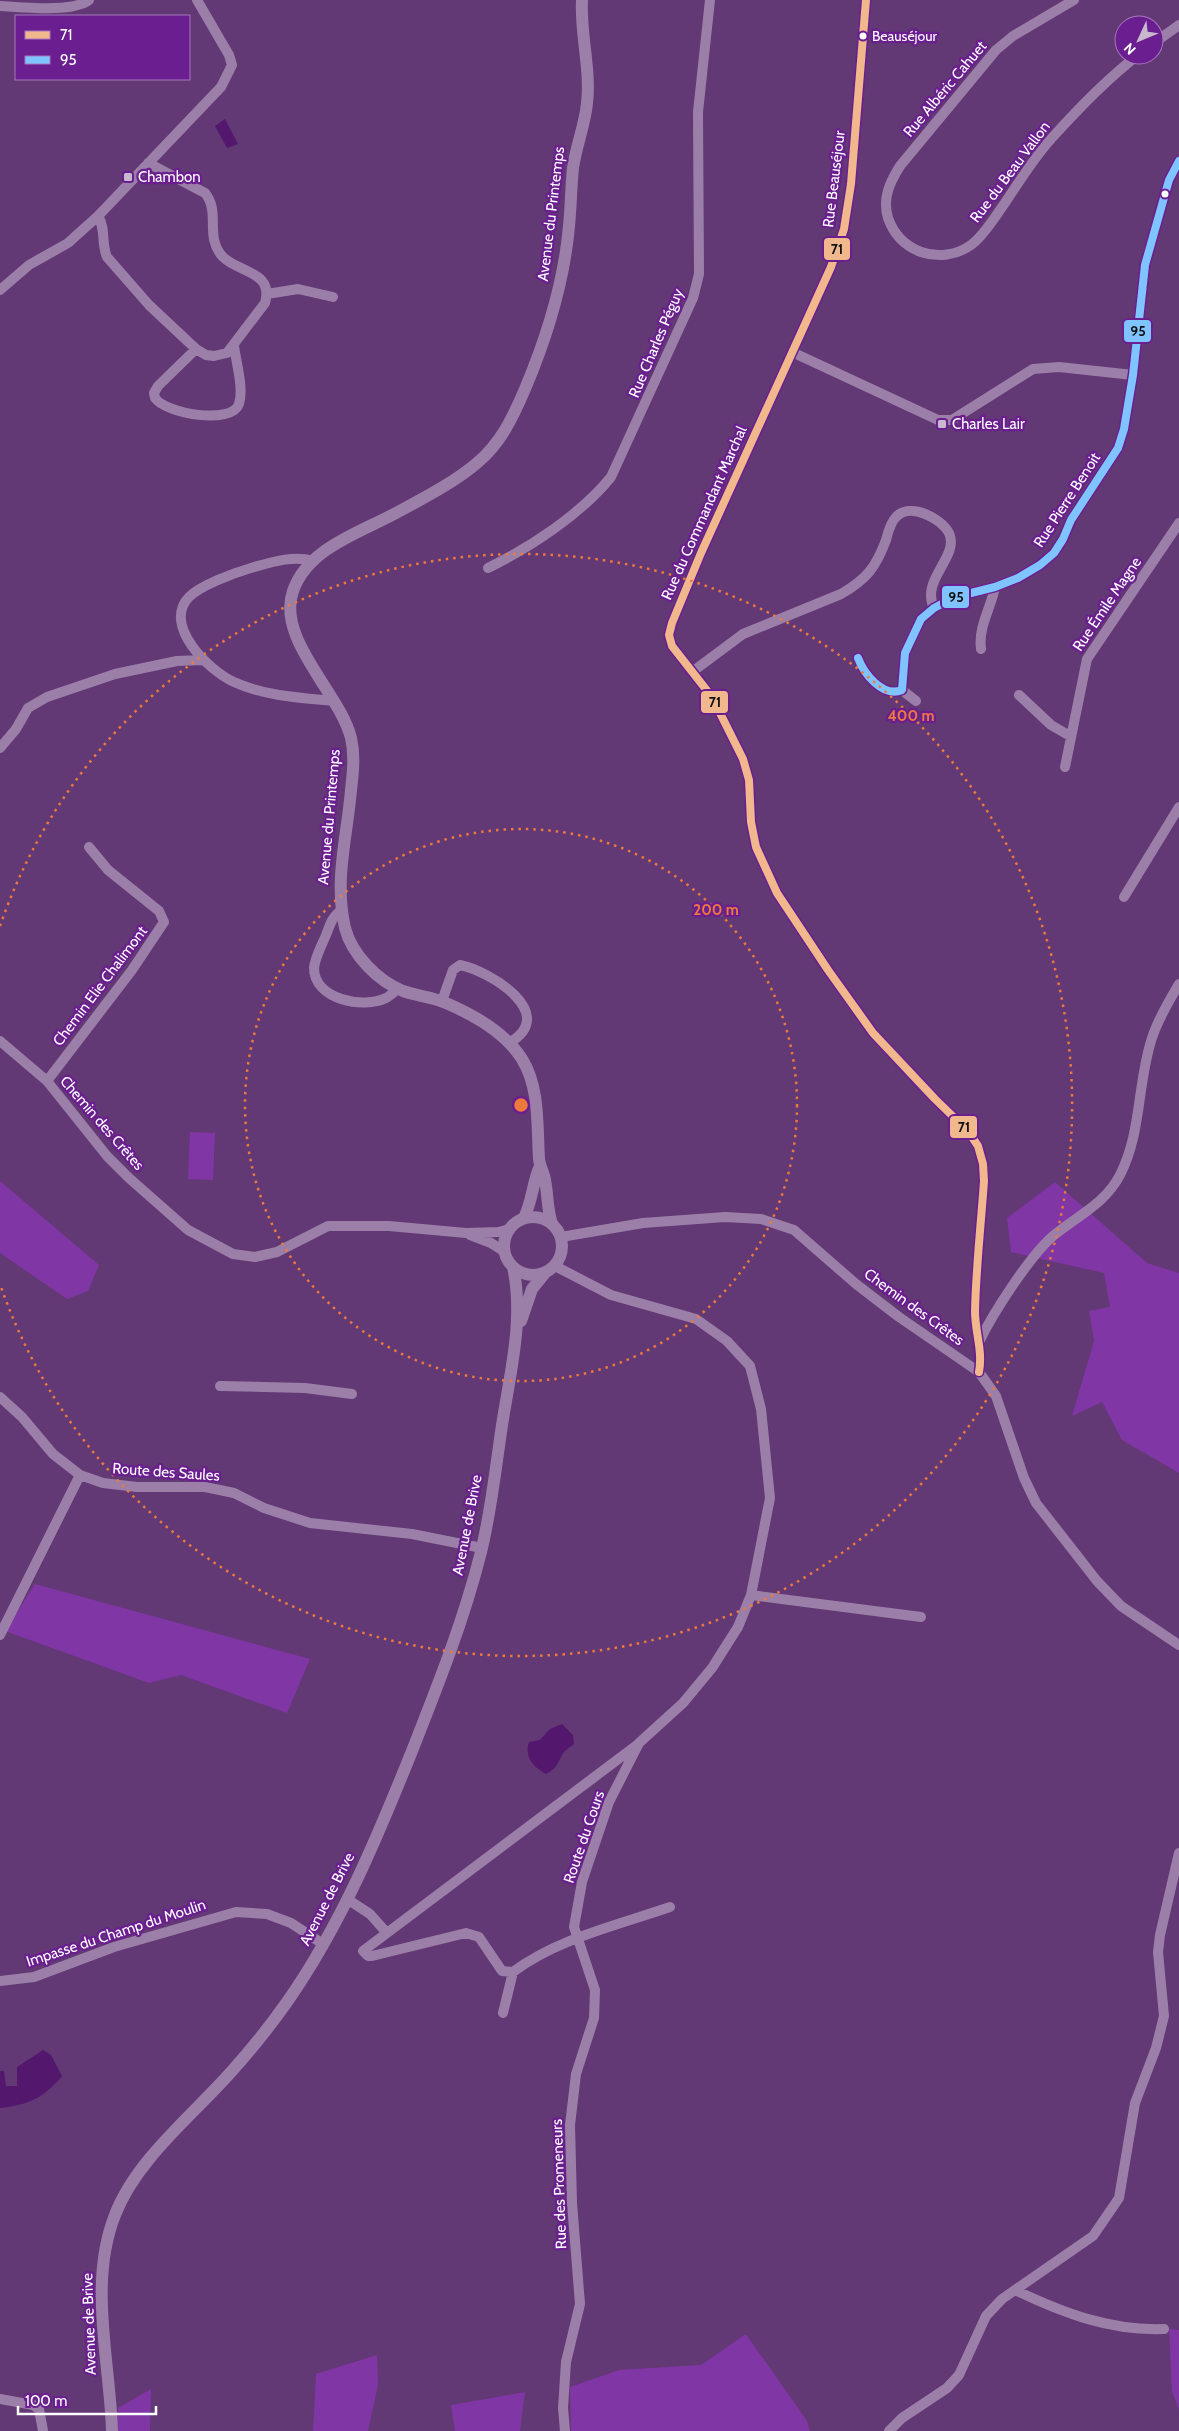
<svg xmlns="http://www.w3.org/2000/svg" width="1179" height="2431" viewBox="0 0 1179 2431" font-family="Cabin,sans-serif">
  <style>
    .green { fill: #8136a6 }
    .water { fill: #53186e }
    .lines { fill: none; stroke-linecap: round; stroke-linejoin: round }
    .minor { stroke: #9c7fa8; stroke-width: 10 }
    .tertiary { stroke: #9c7fa8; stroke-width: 12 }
    .bus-1-casing { stroke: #6b1e8f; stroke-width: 11 }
    .bus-2-casing { stroke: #6b1e8f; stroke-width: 11 }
    .bus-1 { stroke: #f1b78d; stroke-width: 8 }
    .bus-2 { stroke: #80c4ff; stroke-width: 8 }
    .ring { fill: none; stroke: #ed7a3d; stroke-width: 2.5; stroke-dasharray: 2.5 5 }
    .bus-dot { fill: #fff; stroke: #6b1e8f; stroke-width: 2 }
    .poi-dot { fill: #c8b9cf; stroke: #6b1e8f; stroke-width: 2 }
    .labels { text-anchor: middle; stroke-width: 4.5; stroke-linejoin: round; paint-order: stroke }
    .bus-label { font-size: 14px; fill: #fff; stroke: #6b1e8f; text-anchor: start }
    .street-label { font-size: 15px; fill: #fff; stroke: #6b1e8f }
    .poi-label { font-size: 15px; fill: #fff; stroke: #6b1e8f; text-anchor: start }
    .centre { fill: #ed7a3d; stroke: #6b1e8f; stroke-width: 2.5 }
    .ring-label { font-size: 15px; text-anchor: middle; font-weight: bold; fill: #ed7a3d; stroke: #6b1e8f; stroke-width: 4.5; stroke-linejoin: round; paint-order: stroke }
    .line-badge { stroke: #6b1e8f; stroke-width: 2 }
    .pale-badge-label { font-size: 14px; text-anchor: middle; font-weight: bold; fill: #111 }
  </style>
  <rect width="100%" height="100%" fill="#623875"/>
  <!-- green -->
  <path class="green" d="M 190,1132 L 215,1133 L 213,1180 L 188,1179 Z
    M 0,1181 L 99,1265 L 88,1291 L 67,1299 L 0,1253 Z
    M 1055,1182 L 1147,1263 L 1179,1273 L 1179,1473 L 1122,1440 L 1102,1402 L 1072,1416 L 1094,1341 L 1089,1311 L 1110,1307 L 1104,1273 L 1011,1252 L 1007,1218 Z
    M 35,1584 L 310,1659 L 287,1713 L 181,1675 L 149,1683 L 5,1631 Z
    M 1169,2329 L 1179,2330 L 1179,2409 L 1172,2392 Z
    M 746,2334 L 807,2421 L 810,2431 L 571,2431 L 570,2387 L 619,2370 L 701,2365 Z
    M 377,2355 L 378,2385 L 368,2431 L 313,2431 L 316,2374 Z
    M 151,2389 L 150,2431 L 117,2431 L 118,2408 Z
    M 525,2392 L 520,2431 L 455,2431 L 451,2405 Z"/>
  <!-- water -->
  <path class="water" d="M 225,119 L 238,144 L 227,148 L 215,126 Z
    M 562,1724 L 573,1735 L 574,1744 C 570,1747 564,1751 562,1755 C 557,1765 556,1769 546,1774 C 533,1767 524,1757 529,1742 L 540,1740 L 550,1729 Z
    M 43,2050 L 51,2055 L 62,2076 C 44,2098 28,2105 0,2108 L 0,2071 L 4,2071 L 6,2086 L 17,2086 L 17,2067 Z"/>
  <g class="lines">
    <!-- minor -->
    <path class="minor" d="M 866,0 L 851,184 L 844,229 L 831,267 L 701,553 L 672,623 L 669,635 L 672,646 L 712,697 L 743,759 L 749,780 L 751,822 L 756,847 L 777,893 L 828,970 L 873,1033 L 935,1099 L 968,1131 L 978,1146 L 983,1164 L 984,1181 C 981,1224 976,1268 975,1311 C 975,1332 983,1351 979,1372
      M 1074,0 L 1013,36 L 996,50 L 900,166 C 890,182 882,198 888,218 C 894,235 905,246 921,252 C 938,258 957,255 971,245 C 982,237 990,224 998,213 C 1015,189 1031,161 1051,139 C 1077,110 1107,79 1138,55
      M 0,6 C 22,7 72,13 89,0
      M 1154,43 L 1179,25
      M 98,216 C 106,228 101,244 107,257 L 149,305 L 196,349 L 206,355 L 214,356 L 227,353 L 265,303 C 274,271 239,273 223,257 C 204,237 221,212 205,193 L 148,163
      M 0,290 L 29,265 L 68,243 L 98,216 L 221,87 L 232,65 L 229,55 L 197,0
      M 267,294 L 298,289 L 333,297
      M 196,349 L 158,386 L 154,393 L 155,398 C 166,414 232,425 239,404 C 244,388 236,362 234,346
      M 792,352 L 938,420 L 952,420 L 1033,369 L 1059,367 L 1133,375
      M 314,561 C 292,555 272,562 251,568 C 234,573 201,585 189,597 C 162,625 209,671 234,682 C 264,696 302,698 334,701
      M 488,568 C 531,547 581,514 611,477 L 693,298 L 699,274 L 698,112 L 710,0
      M 981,649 C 978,627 991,608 995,587
      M 858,658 C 864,674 883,698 902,690 L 905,653 L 921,619 L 934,608 L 955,597 L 995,587 L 1018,578 L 1040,565 L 1054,553 L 1063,539 L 1071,520 L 1118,448 L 1124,429 L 1133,375 L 1145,265 L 1169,180 L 1179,161
      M 692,672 L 743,634 L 841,594 C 867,579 876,567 886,540 C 888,532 891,521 897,516 C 911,503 941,518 949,533 C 960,557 920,579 934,608
      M 902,690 L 916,701
      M 1019,695 L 1051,725 L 1070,736
      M 0,748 L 16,729 L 28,708 L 47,697 L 115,674 L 177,661 L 202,660
      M 1065,767 L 1087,659 L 1179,523
      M 1124,897 L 1179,807
      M 342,910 C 332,916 330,925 326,935 C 322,945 315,957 314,968 C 314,1000 364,1009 386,998 C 390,996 394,992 398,989
      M 442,1001 L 453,970 L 460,965 C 490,971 560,1014 509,1043
      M 0,1041 L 47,1081 L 107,1156 L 129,1178 L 188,1230 L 233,1254 L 255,1257 L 277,1252 L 328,1226 L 389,1226 L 466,1233 L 498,1232 L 510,1229
      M 47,1081 L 132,970 L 164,922 L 159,911 L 108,870 L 89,847
      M 470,1235 L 491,1243 L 505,1252
      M 561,1237 L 643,1223 L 725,1217 L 761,1219 L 794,1230 L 856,1284 L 899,1317 L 979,1372 L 996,1396 L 1024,1478 L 1036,1503 L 1097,1581 L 1121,1606 L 1179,1645
      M 555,1266 L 611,1295 L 696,1319 L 727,1341 L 750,1366 L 761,1409 L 770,1498 L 751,1595 L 738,1627 L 712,1668 L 683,1703 L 639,1743 L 609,1802 L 582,1882 L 574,1927 L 595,1990 L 594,2018 L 576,2074 L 570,2125 L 572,2203 L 580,2304 L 566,2362 L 563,2408 L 565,2431
      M 979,1342 C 993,1313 1029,1257 1053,1236 C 1077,1216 1105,1204 1120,1175 C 1142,1132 1137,1083 1152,1038 C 1158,1019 1169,1001 1179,984
      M 220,1386 L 305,1388 L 352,1394
      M 0,1397 L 22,1417 L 53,1454 L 80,1475
      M 751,1595 L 921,1617
      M 0,1635 L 80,1475 L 103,1483 L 137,1487 L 205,1487 L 234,1493 L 264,1508 L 310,1523 L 412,1534 L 482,1548
      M 637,1745 L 363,1951 L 368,1956 L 372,1956 L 466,1933 L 479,1937 L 502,1971 L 513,1972 C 556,1939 618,1925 670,1907
      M 347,1899 L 370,1914 L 386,1932
      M 0,1981 L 34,1977 L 114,1947 L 236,1912 L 267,1914 L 291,1923 L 323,1944
      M 503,2013 L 513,1972
      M 1015,2290 C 1063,2313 1110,2331 1164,2329
      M 0,2399 L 33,2405 L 39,2409 L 43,2431
      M 889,2431 L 902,2418 L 947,2388 L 959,2375 L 986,2316 L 1002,2299 L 1093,2236 L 1119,2198 L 1135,2103 L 1156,2048 L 1164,2016 L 1158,1952 L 1160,1935 L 1179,1853"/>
    <!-- tertiary -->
    <path class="tertiary" d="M504 1246a29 29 0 1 1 58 0a29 29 0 1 1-58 0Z
      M 524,1218 C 533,1199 532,1184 540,1166
      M 552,1224 C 547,1209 548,1195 545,1180 C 544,1173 540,1167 539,1159 C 537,1127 540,1088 522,1059 C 505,1032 474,1015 446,1003 C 433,997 417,996 403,991 C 378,981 352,955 345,928 C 334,880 347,838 351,790 C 353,773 355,755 351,738 C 340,693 276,639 293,591 C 308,548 359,533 396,513 C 422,499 455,482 477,463 C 501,443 513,417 525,389 C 547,337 564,283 569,226 C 571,207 571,187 573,168 C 576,146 585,125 587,103 C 591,69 580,34 582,0
      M 521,1321 L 532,1289 L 545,1273
      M 112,2431 C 110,2361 88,2283 115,2215 C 136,2160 192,2116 231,2072 C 251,2050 270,2026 287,2002 C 341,1925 377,1838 412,1751 C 438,1685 464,1620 481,1552 C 492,1508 496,1463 503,1419 C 511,1369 524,1317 513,1267"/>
    <!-- bus-1 casing -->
    <g class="bus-1-casing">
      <path id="bus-1" d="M 866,0 L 851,184 L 844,229 L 831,267 L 701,553 L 672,623 L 669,635 L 672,646 L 712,697 L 743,759 L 749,780 L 751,822 L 756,847 L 777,893 L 828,970 L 873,1033 L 935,1099 L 968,1131 L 978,1146 L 983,1164 L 984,1181 C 981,1224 976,1268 975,1311 C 975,1332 983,1351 979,1372"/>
    </g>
    <!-- bus-2 casing -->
    <g class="bus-2-casing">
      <path id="bus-2" d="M 858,658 C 864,674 883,698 902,690 L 905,653 L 921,619 L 934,608 L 955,597 L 995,587 L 1018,578 L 1040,565 L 1054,553 L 1063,539 L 1071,520 L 1118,448 L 1124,429 L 1133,375 L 1145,265 L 1169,180 L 1179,161"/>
    </g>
    <!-- bus-1 -->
    <use href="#bus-1" class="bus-1"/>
    <!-- bus-2 -->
    <use href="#bus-2" class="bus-2"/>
  </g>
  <!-- distance rings -->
  <g class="ring">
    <circle cx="521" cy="1105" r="276"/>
    <path d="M0 926A551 551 0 1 1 0 1284"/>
  </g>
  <!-- markers -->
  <g class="bus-dot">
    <circle cx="863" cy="36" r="4.5"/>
    <circle cx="1165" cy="194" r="4.5"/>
  </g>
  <g class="poi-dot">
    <rect x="123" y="172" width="10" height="10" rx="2.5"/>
    <rect x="937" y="419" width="10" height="10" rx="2.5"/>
  </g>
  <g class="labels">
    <!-- bus labels -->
    <g class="bus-label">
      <text x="872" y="41">Beauséjour</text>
    </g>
    <!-- street labels -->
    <g class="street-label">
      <text transform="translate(945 89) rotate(-50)" y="5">Rue Albéric Cahuet</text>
      <text transform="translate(1010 172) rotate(-53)" y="5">Rue du Beau Vallon</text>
      <text transform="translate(834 179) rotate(-83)" y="5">Rue Beauséjour</text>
      <text transform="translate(551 214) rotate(-83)" y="5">Avenue du Printemps</text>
      <text transform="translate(656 343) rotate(-67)" y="5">Rue Charles Péguy</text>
      <text transform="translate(1067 500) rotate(-57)" y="5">Rue Pierre Benoit</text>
      <text transform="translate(704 513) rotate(-66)" y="5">Rue du Commandant Marchal</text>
      <text transform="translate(1107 604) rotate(-56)" y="5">Rue Émile Magne</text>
      <text transform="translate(329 817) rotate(-85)" y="5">Avenue du Printemps</text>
      <text transform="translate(100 986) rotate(-53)" y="5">Chemin Elie Chalimont</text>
      <text transform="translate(102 1123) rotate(49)" y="5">Chemin des Crêtes</text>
      <text transform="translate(914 1307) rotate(36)" y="5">Chemin des Crêtes</text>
      <text transform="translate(166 1472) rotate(4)" y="5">Route des Saules</text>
      <text transform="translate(467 1525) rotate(-79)" y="5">Avenue de Brive</text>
      <text transform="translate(584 1837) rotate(-71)" y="5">Route du Cours</text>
      <text transform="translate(327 1899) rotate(-63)" y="5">Avenue de Brive</text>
      <text transform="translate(116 1933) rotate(-18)" y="5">Impasse du Champ du Moulin</text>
      <text transform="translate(559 2184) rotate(-92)" y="5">Rue des Promeneurs</text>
      <text transform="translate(89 2324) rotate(-92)" y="5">Avenue de Brive</text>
    </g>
    <!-- poi labels -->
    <g class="poi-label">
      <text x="138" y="182">Chambon</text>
      <text x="952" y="429">Charles Lair</text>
    </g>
  </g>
  <circle cx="521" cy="1105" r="8" class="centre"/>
  <g class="ring-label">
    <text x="911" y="721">400 m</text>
    <text x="716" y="915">200 m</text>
  </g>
  <g class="line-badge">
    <rect x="823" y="237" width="28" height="24" rx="5" fill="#f1b78d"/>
    <rect x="1123" y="319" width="29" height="24" rx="5" fill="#80c4ff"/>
    <rect x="941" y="585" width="29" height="24" rx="5" fill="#80c4ff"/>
    <rect x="700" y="690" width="29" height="24" rx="5" fill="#f1b78d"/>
    <rect x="949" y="1115" width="29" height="24" rx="5" fill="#f1b78d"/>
  </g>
  <g class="pale-badge-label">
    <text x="837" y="254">71</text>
    <text x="1138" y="336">95</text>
    <text x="956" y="602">95</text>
    <text x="715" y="707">71</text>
    <text x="964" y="1132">71</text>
  </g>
  <!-- legend -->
  <rect x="15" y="15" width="175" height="65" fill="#6b1e8f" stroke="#a678bc"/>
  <rect x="25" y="31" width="25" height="8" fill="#f1b78d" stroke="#a678bc"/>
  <text x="60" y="40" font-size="15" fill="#ffffff">71</text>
  <rect x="25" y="56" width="25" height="8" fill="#80c4ff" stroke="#a678bc"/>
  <text x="60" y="65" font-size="15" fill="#ffffff">95</text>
  <!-- north arrow -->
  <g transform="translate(1139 40) rotate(226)"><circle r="24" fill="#6b1e8f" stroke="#a678bc"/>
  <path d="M0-4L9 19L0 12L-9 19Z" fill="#c8b9cf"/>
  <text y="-8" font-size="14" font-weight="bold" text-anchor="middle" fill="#ffffff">N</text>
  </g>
  <!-- scale -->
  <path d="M18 2406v8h138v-8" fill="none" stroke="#ffffff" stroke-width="2.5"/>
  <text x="25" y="2406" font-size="15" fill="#ffffff" stroke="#6b1e8f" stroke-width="4" paint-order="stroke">100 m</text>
</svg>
